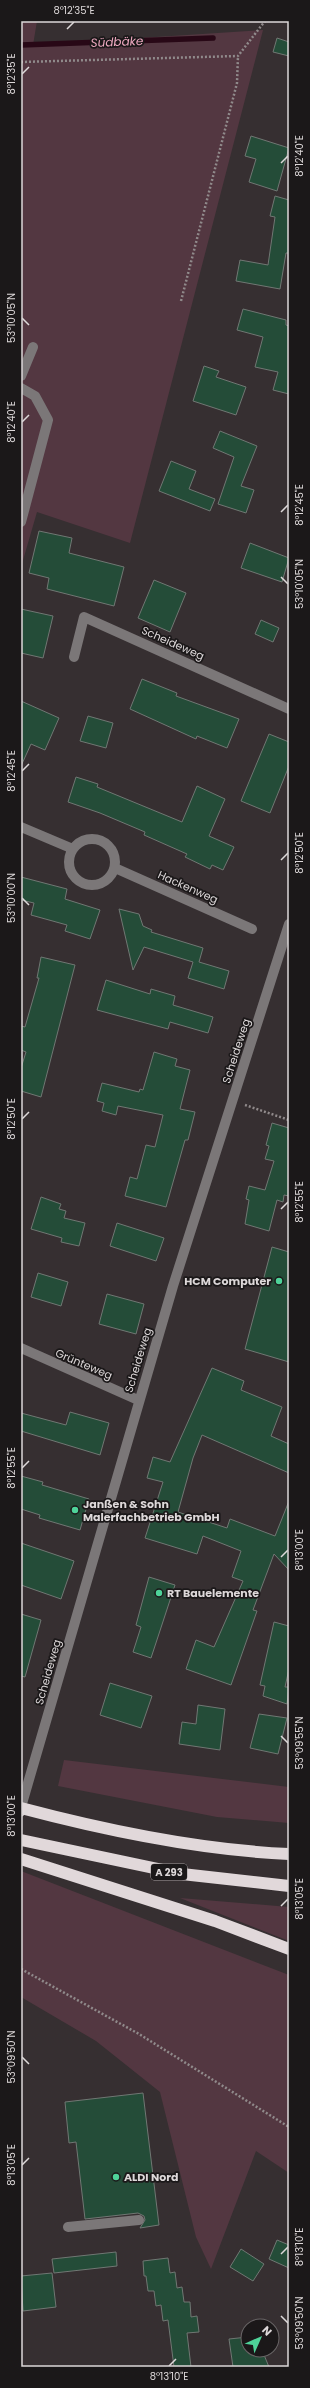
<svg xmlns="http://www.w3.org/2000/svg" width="310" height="2388" viewBox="0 0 310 2388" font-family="Poppins,sans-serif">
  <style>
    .green { fill: #533741 }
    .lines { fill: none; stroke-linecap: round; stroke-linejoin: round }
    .stream { stroke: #280816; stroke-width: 5.5 }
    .building { fill: #244c38; stroke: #707773 }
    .path { stroke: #908a8b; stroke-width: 2.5; stroke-dasharray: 2 2; stroke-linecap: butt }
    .minor { stroke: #7b7778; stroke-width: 10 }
    .highway { stroke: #e1d8da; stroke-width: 12 }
    .ticks { fill: none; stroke: #ddd8d9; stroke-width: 1.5 }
    .poi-dot { fill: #4ed399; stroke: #1b1819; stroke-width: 1.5 }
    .labels { text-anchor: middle; stroke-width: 3.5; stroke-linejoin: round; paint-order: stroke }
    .shield { fill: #1b1819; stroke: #a39e9f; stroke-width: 1 }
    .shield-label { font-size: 10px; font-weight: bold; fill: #ddd8d9 }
    .street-label { font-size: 11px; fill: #ddd8d9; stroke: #1b1819 }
    .poi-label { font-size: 11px; font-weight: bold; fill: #ddd8d9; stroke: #1b1819; text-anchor: start }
    .water-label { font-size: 12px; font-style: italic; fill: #efa9c1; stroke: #1b1819 }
    .neatline { fill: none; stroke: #ddd8d9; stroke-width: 1.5 }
    .ticks-label { font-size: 10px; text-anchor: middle; fill: #ddd8d9 }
  </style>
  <rect width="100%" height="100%" fill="#362f31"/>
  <!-- green -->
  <path class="green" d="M 21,21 L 37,21 L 33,45 L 263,30 L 130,543 L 37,512 L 21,567 Z
    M 64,1760 L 289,1787 L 289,1823 L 217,1817 L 58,1786 Z
    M 21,1871 L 289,1975 L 289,2173 L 256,2151 L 211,2269 L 196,2237 L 160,2092 L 96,2041 L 21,1997 Z
    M 180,1898 L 289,1907 L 289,1941 Z"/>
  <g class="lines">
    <!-- stream -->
    <path class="stream" d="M 21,45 L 213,38"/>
  </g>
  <!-- building -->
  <path class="building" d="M 277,38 L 289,42 L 289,56 L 273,52 Z
    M 251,136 L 289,148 L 277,191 L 249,182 L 256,159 L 245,156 Z
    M 275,196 L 289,200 L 289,253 L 286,253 L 280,289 L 236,281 L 240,260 L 268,265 L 275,217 L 270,216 Z
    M 243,309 L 286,320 L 286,325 L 289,326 L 289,394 L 273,390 L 278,372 L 255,367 L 263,337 L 237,330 Z
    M 204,366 L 219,371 L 216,377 L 246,387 L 236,415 L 193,401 Z
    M 220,431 L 257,446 L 241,486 L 254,490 L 246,513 L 218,504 L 234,457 L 213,448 Z
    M 171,461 L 196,471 L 189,489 L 215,499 L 210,511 L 159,491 Z
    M 39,531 L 72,538 L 69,553 L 124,567 L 114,606 L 47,589 L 49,578 L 29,573 Z
    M 250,543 L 289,558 L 282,582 L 241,568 Z
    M 154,580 L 186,593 L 170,632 L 138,618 Z
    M 21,609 L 53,616 L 43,658 L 21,653 Z
    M 261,620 L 279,628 L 273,642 L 255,634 Z
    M 142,679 L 177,693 L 176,696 L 239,719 L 227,748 L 197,736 L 196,739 L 130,709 Z
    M 21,701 L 59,718 L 45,750 L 31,744 L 21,766 Z
    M 88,716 L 113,723 L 106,748 L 80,741 Z
    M 269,734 L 289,742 L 289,766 L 270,813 L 241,801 Z
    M 76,777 L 98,784 L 97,787 L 182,822 L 197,786 L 225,799 L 209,836 L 234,847 L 223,870 L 212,865 L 210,869 L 185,857 L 187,854 L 144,835 L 145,832 L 100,813 L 68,802 Z
    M 21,877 L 67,889 L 65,899 L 100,910 L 90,939 L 65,931 L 67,925 L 31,915 L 34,903 L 21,900 Z
    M 119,909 L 139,914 L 143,926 L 152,930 L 151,932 L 203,948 L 199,962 L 229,971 L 224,989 L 188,978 L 193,962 L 144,947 L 133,970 Z
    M 41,957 L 75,965 L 41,1097 L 21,1091 L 21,1068 L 26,1052 L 21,1050 L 21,1026 L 25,1027 L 39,978 L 37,978 Z
    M 106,980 L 150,994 L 151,989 L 175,996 L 173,1005 L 213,1017 L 208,1033 L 170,1022 L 168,1029 L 97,1010 Z
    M 154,1052 L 177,1059 L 175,1066 L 190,1070 L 180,1109 L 195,1112 L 188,1140 L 185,1140 L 166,1207 L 125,1196 L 130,1177 L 137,1179 L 146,1145 L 155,1147 L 163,1115 L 118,1106 L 116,1115 L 102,1111 L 104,1103 L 97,1101 L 102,1083 L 139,1092 L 140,1089 L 143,1090 Z
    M 272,1123 L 289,1128 L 289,1196 L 284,1195 L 283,1202 L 277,1200 L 269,1231 L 245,1224 L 249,1200 L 246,1199 L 249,1186 L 265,1190 L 274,1161 L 265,1159 L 269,1146 L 266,1145 Z
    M 41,1197 L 61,1204 L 59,1209 L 66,1211 L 64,1218 L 85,1223 L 79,1246 L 61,1242 L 62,1238 L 31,1229 Z
    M 117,1223 L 164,1238 L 156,1261 L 110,1246 Z
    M 272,1247 L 289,1252 L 289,1362 L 245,1349 Z
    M 38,1273 L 68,1282 L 61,1306 L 31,1297 Z
    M 107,1294 L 144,1304 L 136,1334 L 99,1324 Z
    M 212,1368 L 244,1381 L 241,1390 L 282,1407 L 271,1436 L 289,1444 L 289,1473 L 202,1435 L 193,1458 L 178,1512 L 227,1528 L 230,1519 L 275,1536 L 289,1501 L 289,1570 L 274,1554 L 253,1610 L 257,1611 L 231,1685 L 186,1669 L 196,1640 L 214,1647 L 243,1581 L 232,1577 L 241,1551 L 203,1536 L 197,1554 L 145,1538 L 163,1482 L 147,1478 L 153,1457 L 170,1462 Z
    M 70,1412 L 109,1423 L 100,1455 L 21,1431 L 21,1413 L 66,1425 Z
    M 21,1476 L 43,1482 L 42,1485 L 89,1499 L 80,1530 L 39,1518 L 40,1515 L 21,1509 Z
    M 21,1543 L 74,1561 L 61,1599 L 21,1585 Z
    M 149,1577 L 175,1585 L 151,1658 L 133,1652 L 141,1627 L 136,1625 Z
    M 21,1614 L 41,1620 L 25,1677 L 21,1676 Z
    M 274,1622 L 289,1626 L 289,1669 L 285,1687 L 289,1687 L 287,1704 L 263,1696 L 265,1686 L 260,1685 Z
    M 110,1683 L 152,1696 L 141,1728 L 100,1715 Z
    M 198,1705 L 225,1709 L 220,1750 L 179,1744 L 182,1722 L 196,1724 Z
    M 259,1714 L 287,1718 L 278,1754 L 250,1748 Z
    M 143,2093 L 159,2225 L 140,2228 L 145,2220 L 144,2216 L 138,2213 L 85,2219 L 76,2142 L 69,2143 L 65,2102 Z
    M 277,2240 L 289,2245 L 289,2268 L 269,2259 Z
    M 241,2249 L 264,2264 L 253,2281 L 230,2267 Z
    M 116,2252 L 117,2266 L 54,2273 L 52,2259 Z
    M 168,2258 L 170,2273 L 175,2272 L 177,2288 L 182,2287 L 184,2302 L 190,2302 L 191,2317 L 197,2316 L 199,2332 L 187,2333 L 191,2367 L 174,2367 L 168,2320 L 163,2321 L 161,2305 L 156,2306 L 154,2291 L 148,2291 L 146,2276 L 144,2276 L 143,2261 Z
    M 52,2273 L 56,2307 L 23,2311 L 21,2276 Z
    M 248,2337 L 248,2350 L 262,2350 L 269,2367 L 233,2367 L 229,2339 Z"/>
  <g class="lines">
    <!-- path -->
    <path class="path" d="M 21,62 L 238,56 L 265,21
      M 181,301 L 237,83 L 238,56
      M 245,1105 L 289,1120
      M 21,1969 L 139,2034 L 289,2127"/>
    <!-- minor -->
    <path class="minor" d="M 21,376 L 33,347
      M 21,388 L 35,396 L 48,420 L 21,522
      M 74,657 L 84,617 L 289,709
      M 21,827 L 73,849
      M69 862a23 23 0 1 1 46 0a23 23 0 1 1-46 0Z
      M 115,868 L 252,929
      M 21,1348 L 138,1400
      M 21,1807 L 173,1286 L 289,924
      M 68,2227 L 139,2220"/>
    <!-- highway -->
    <path class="highway" d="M 21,1808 C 108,1831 199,1850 289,1854
      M 21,1840 L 182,1874 L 289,1886
      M 21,1859 L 215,1921 L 289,1949"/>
  </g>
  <!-- ticks -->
  <path class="ticks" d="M 67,29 L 74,22M 22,74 L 29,67M 281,163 L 288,156M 22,318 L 29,325M 22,422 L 29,415M 281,512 L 288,505M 281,577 L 288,584M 22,771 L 29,764M 281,860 L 288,853M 22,898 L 29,905M 22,1119 L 29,1112M 281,1209 L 288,1202M 22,1468 L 29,1461M 281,1557 L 288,1550M 281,1736 L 288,1743M 22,1816 L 29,1809M 281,1906 L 288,1899M 22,2057 L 29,2064M 22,2165 L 29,2158M 281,2254 L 288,2247M 281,2316 L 288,2323M 169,2366 L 176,2359"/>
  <!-- markers -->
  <g class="poi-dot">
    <circle cx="279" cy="1281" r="4"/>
    <circle cx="75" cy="1510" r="4"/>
    <circle cx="159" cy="1593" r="4"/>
    <circle cx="116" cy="2177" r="4"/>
  </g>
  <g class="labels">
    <!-- shield labels -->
    <rect class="shield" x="151" y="1864" width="36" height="16" rx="3"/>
    <g class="shield-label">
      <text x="169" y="1876">A 293</text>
    </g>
    <!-- street labels -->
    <g class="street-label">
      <text transform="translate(173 643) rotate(24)" y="4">Scheideweg</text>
      <text transform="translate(188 887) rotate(24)" y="4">Hackenweg</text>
      <text transform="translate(236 1051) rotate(-72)" y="4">Scheideweg</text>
      <text transform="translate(138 1360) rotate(-73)" y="4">Scheideweg</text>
      <text transform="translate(84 1364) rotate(23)" y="4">Grünteweg</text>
      <text transform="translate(48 1672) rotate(-74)" y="4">Scheideweg</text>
    </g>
    <!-- poi labels -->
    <g class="poi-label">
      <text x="271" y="1285" text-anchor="end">HCM Computer</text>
      <text x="83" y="1508">Janßen &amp; Sohn<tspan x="83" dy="13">Malerfachbetrieb GmbH</tspan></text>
      <text x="167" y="1597">RT Bauelemente</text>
      <text x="124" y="2181">ALDI Nord</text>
    </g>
    <!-- water labels -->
    <g class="water-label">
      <text transform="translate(117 42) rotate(-2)" y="4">Südbäke</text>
    </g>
  </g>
  <!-- border -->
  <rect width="310" height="2388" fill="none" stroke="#1b1819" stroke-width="44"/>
  <!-- north arrow -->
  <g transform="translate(260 2338) rotate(45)"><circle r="19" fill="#1b1819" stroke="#696566"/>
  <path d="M0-3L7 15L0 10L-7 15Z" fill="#4ed399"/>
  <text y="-6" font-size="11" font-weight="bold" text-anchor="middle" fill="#ddd8d9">N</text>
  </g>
  <rect x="22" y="22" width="266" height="2344" class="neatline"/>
  <g class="ticks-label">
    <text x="74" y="14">8°12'35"E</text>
    <text transform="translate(11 74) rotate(-90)" y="4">8°12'35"E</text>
    <text transform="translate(299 156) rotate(-90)" y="4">8°12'40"E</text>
    <text transform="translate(11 318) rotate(-90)" y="4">53°10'05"N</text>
    <text transform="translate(11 422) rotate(-90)" y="4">8°12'40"E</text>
    <text transform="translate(299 505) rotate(-90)" y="4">8°12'45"E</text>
    <text transform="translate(299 584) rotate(-90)" y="4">53°10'05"N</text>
    <text transform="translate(11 771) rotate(-90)" y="4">8°12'45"E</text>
    <text transform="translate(299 853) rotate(-90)" y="4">8°12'50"E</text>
    <text transform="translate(11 898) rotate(-90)" y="4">53°10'00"N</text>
    <text transform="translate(11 1119) rotate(-90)" y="4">8°12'50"E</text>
    <text transform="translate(299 1202) rotate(-90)" y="4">8°12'55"E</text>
    <text transform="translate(11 1468) rotate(-90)" y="4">8°12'55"E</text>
    <text transform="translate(299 1550) rotate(-90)" y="4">8°13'00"E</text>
    <text transform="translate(299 1743) rotate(-90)" y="4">53°09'55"N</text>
    <text transform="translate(11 1816) rotate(-90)" y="4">8°13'00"E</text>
    <text transform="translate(299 1899) rotate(-90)" y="4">8°13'05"E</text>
    <text transform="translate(11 2057) rotate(-90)" y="4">53°09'50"N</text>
    <text transform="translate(11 2165) rotate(-90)" y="4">8°13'05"E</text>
    <text transform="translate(299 2247) rotate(-90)" y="4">8°13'10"E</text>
    <text transform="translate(299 2323) rotate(-90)" y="4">53°09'50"N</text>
    <text x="169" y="2380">8°13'10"E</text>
  </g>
</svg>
